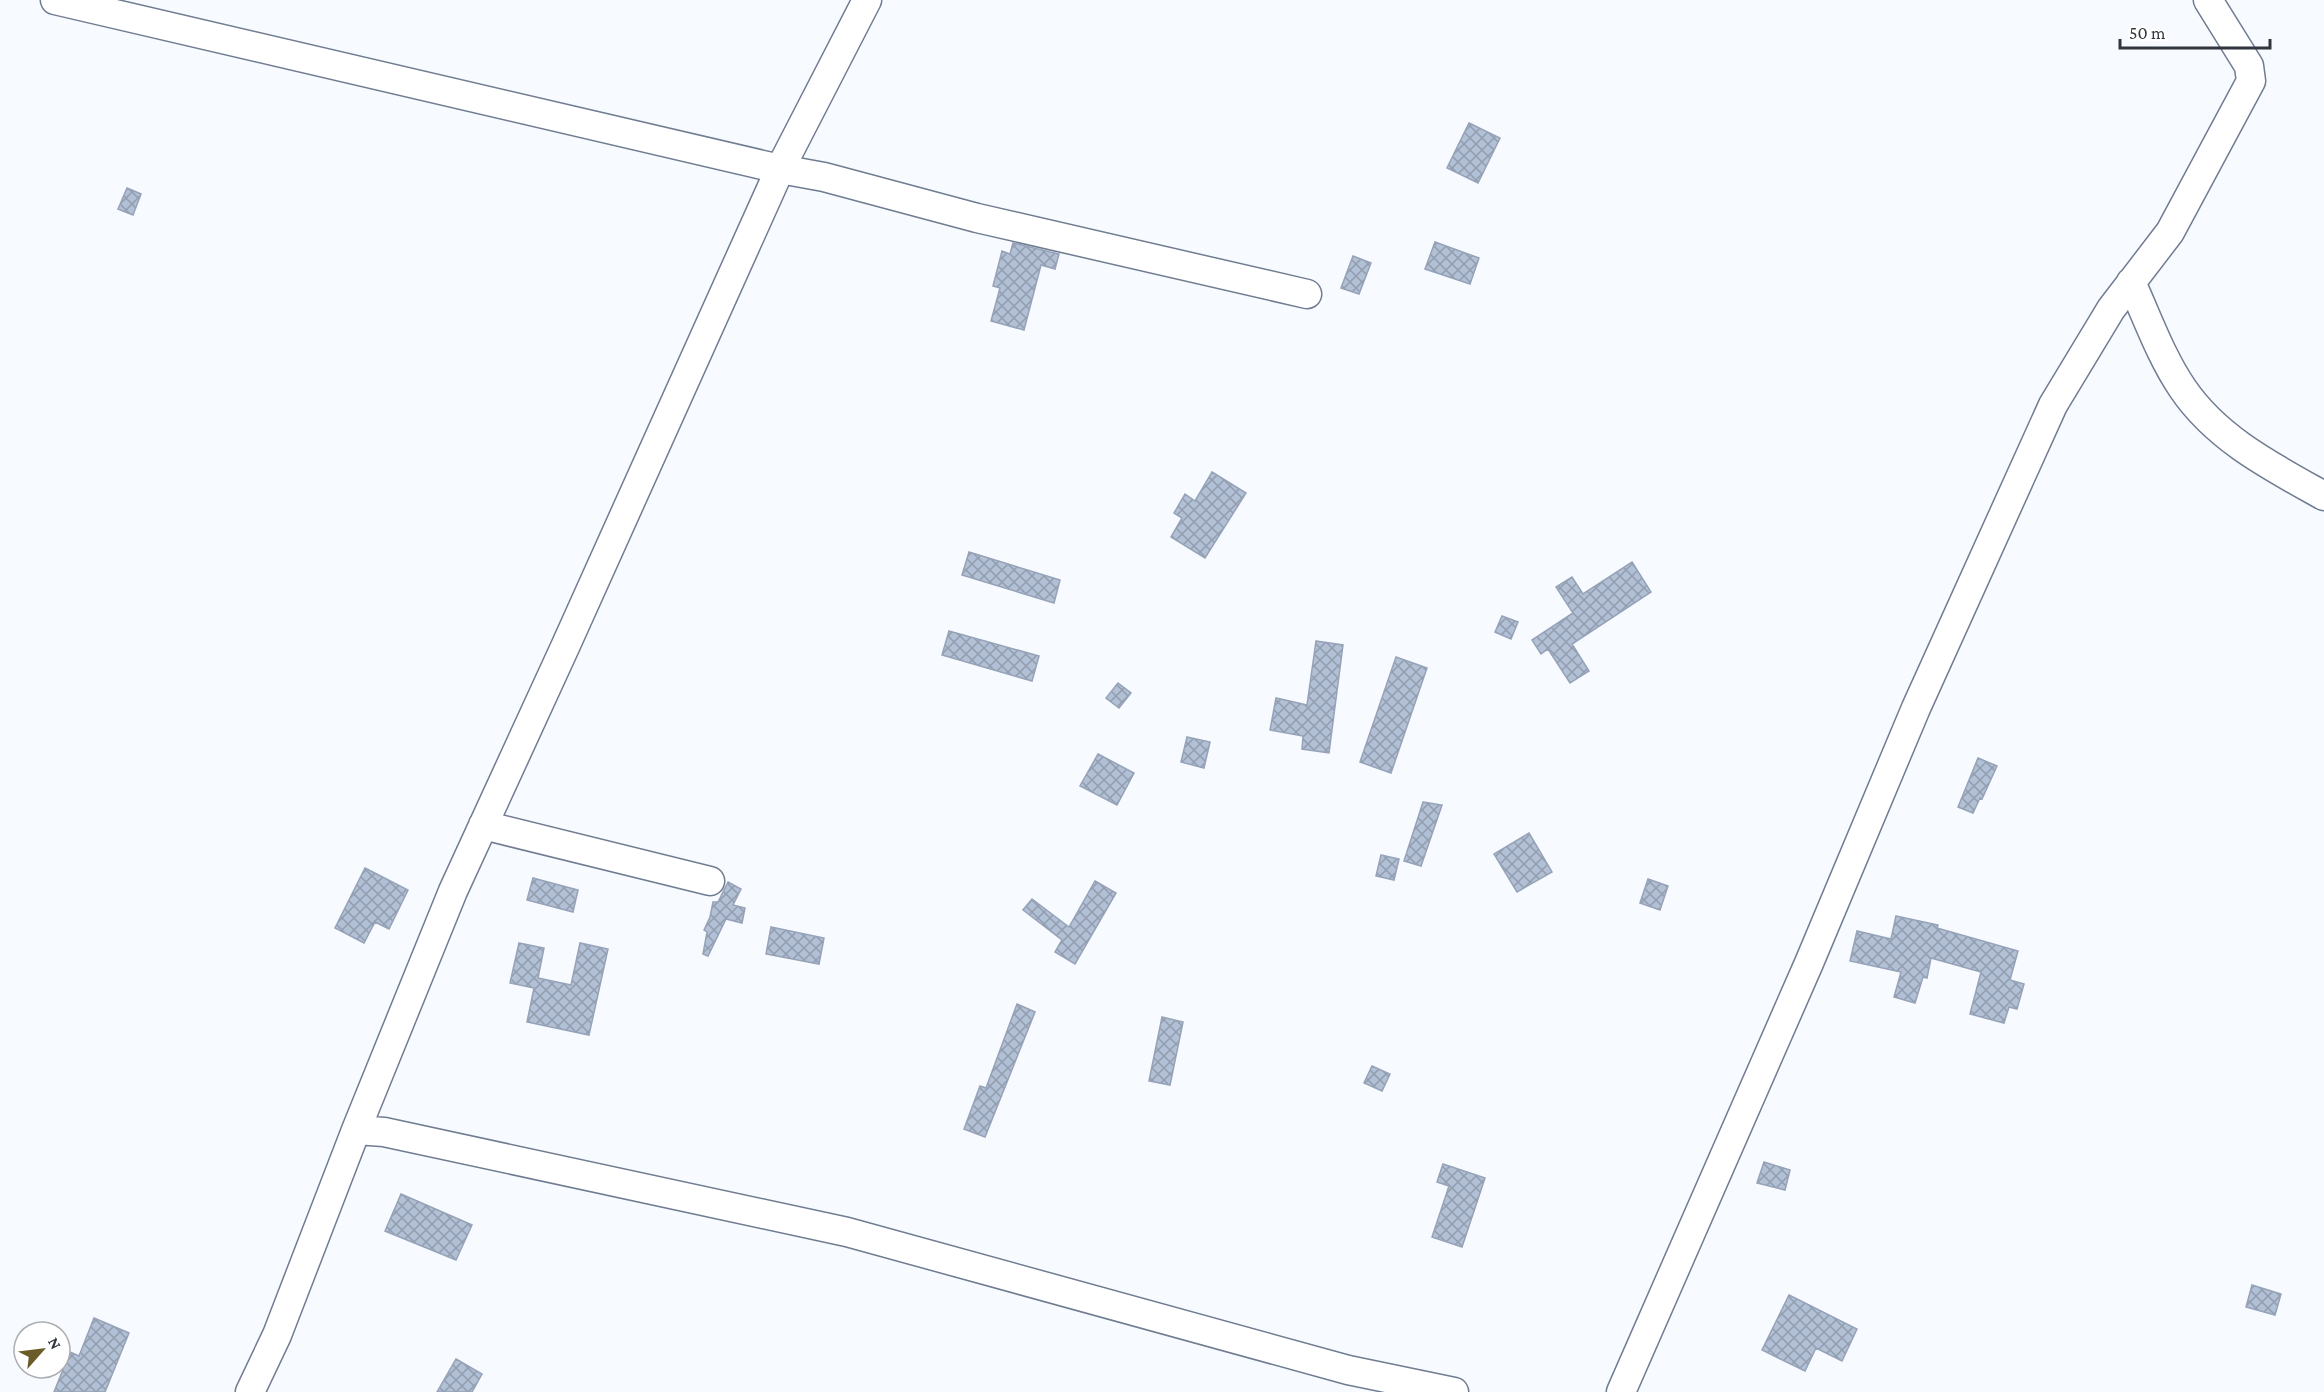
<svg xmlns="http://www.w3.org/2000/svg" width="2324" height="1392" viewBox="0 0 2324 1392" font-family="'Crimson Pro',serif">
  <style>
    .building { fill: url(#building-cross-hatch); stroke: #95a2b7; stroke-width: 1.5 }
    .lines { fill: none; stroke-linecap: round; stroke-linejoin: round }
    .minor-casing { stroke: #707c91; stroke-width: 31 }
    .minor { stroke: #fff; stroke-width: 28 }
  </style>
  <defs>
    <pattern id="building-cross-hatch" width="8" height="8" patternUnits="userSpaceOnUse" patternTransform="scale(1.5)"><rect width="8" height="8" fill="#b2c0d6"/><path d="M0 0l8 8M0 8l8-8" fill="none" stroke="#919daf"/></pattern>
  </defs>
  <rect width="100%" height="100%" fill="#f7faff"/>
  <!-- building -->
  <path class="building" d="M 1469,123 L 1500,138 L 1478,183 L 1447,168 Z
    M 127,188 L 141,194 L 133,215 L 118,209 Z
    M 1435,242 L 1479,258 L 1470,284 L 1425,269 Z
    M 1013,243 L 1059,254 L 1055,269 L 1041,265 L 1024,330 L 991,321 L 1000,288 L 993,286 L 1002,251 L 1010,254 Z
    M 1353,256 L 1371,263 L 1359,294 L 1341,288 Z
    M 1212,472 L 1246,493 L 1205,558 L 1171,537 L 1182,518 L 1174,513 L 1185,494 L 1195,501 Z
    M 969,552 L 1060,580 L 1054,603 L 962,575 Z
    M 1632,562 L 1651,592 L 1572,644 L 1589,671 L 1570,683 L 1548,649 L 1541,654 L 1532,640 L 1573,613 L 1556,587 L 1572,577 L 1583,594 Z
    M 1502,616 L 1518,622 L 1511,639 L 1495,632 Z
    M 949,631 L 1039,656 L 1032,681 L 942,655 Z
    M 1316,641 L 1343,645 L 1329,753 L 1302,749 L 1303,736 L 1270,730 L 1276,698 L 1307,705 Z
    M 1396,657 L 1427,668 L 1391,773 L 1360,762 Z
    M 1118,683 L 1131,693 L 1119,708 L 1106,698 Z
    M 1187,737 L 1210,742 L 1204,768 L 1181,762 Z
    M 1098,754 L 1134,773 L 1117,805 L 1080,786 Z
    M 1978,758 L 1997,766 L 1982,799 L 1980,798 L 1973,813 L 1958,807 Z
    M 1423,802 L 1442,805 L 1421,866 L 1404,861 Z
    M 1529,833 L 1552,872 L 1517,892 L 1494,854 Z
    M 1381,855 L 1399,859 L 1394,880 L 1376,876 Z
    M 365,868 L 408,890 L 389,929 L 375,922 L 364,943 L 335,928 Z
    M 533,878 L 578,890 L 573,912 L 527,900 Z
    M 1648,879 L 1668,886 L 1660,910 L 1640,903 Z
    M 1095,881 L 1116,893 L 1075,964 L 1055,952 L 1062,940 L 1023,910 L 1032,899 L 1069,927 Z
    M 728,882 L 741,889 L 733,905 L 745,908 L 742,923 L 726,919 L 708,956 L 703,954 L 707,932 L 704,930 L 710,917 L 713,902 L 718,902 Z
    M 1896,916 L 1938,925 L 1937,928 L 2018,951 L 2010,980 L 2024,984 L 2017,1009 L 2009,1007 L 2004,1023 L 1970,1014 L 1981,972 L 1931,958 L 1927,978 L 1923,977 L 1915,1003 L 1894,997 L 1901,972 L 1850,961 L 1857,931 L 1891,939 Z
    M 771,927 L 824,938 L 819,964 L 766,954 Z
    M 519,943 L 544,948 L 538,978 L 571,985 L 580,943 L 608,949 L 589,1035 L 527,1022 L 534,988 L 510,983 Z
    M 1017,1004 L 1035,1012 L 985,1137 L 964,1129 L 980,1086 L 986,1088 Z
    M 1162,1017 L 1183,1022 L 1170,1085 L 1149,1081 Z
    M 1372,1066 L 1390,1074 L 1382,1091 L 1364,1083 Z
    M 1764,1162 L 1790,1170 L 1785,1190 L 1757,1183 Z
    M 1443,1164 L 1485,1178 L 1462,1247 L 1432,1237 L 1449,1186 L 1437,1182 Z
    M 401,1194 L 472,1225 L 456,1260 L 385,1231 Z
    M 2252,1285 L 2281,1294 L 2275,1315 L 2246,1307 Z
    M 1789,1295 L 1857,1329 L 1842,1361 L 1816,1348 L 1805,1371 L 1762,1350 Z
    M 94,1318 L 129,1333 L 105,1392 L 54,1392 L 70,1352 L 79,1356 Z
    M 456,1359 L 482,1374 L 472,1392 L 437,1392 Z"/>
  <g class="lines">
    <!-- minor casing -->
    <g class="minor-casing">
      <path id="minor" d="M 55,0 L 780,169 L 565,647 L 453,891 L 356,1130
        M 867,0 L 780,169 L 824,177 L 977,218 L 1307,294
        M 2131,282 C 2147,317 2161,357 2183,389 C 2217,439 2272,467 2324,496
        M 483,825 L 710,881
        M 250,1392 L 277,1335 L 356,1130 L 384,1132 L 847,1232 L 1348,1370 L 1454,1392
        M 1621,1392 L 1809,963 L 1916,708 L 2053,405 L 2111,309 L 2170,232 L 2251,81 L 2249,66 L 2208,0"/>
    </g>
    <!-- minor -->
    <use href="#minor" class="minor"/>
  </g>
  <!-- north arrow -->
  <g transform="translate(42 1350) rotate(62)"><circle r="28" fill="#ffffff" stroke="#acaeb2" stroke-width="1.5"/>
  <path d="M0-4.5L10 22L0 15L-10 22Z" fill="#6a5b28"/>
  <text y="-9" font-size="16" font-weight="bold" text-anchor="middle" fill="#30353e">N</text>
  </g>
  <!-- scale -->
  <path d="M2120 39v9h150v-9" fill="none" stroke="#30353e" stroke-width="3"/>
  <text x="2129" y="39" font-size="18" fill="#30353e" stroke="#ffffff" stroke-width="4.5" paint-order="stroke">50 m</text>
</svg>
